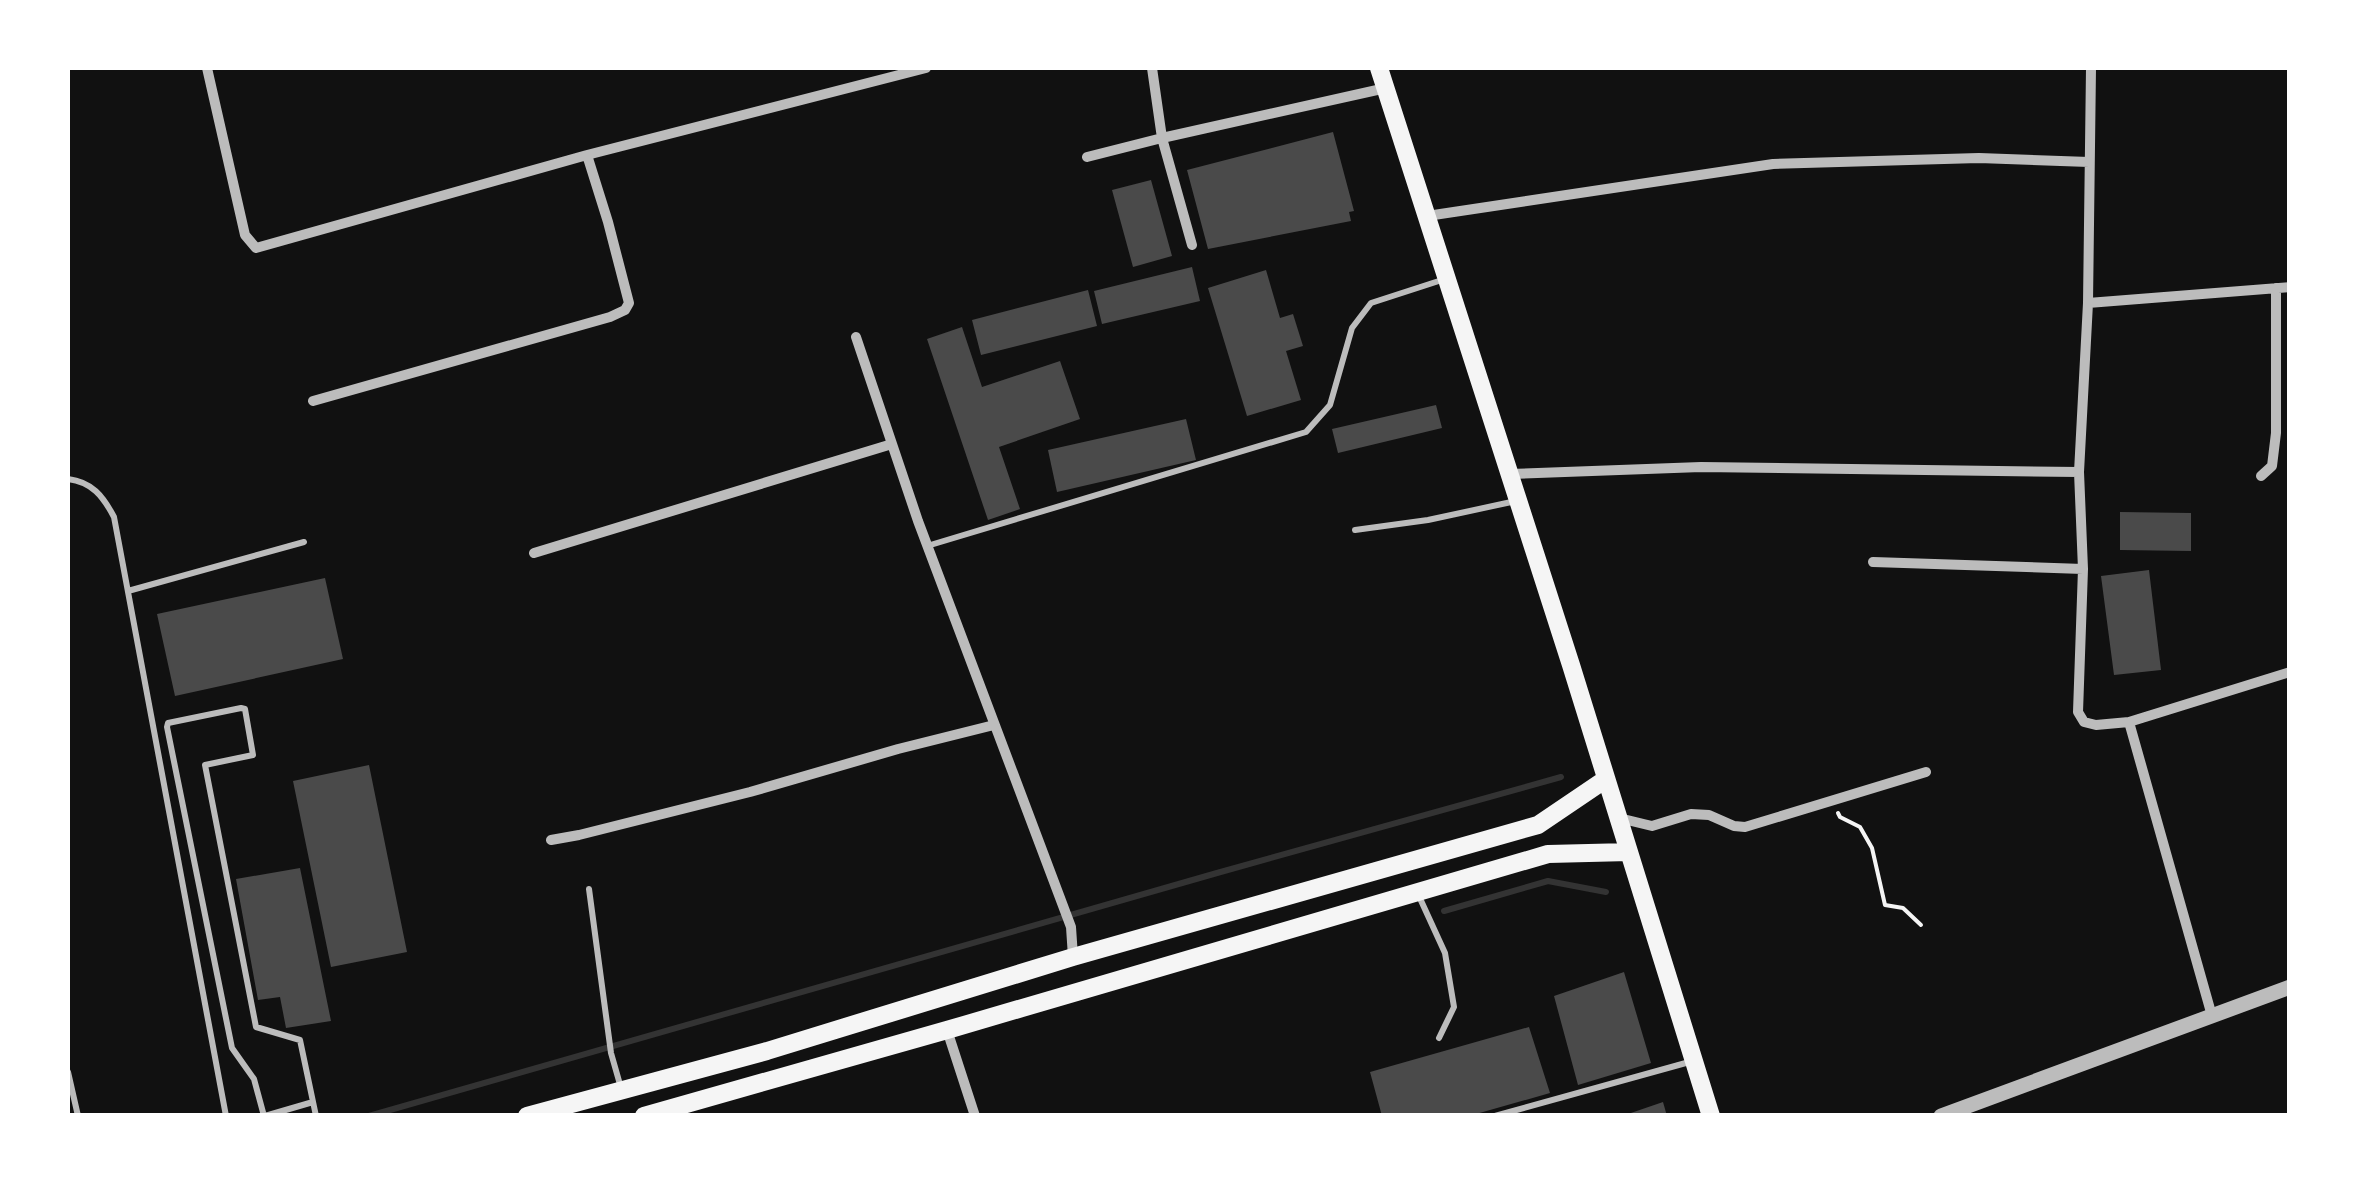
<svg xmlns="http://www.w3.org/2000/svg" width="2357" height="1183" viewBox="0 0 2357 1183" font-family="'Playfair Display',serif">
  <style>
    .lines { fill: none; stroke-linecap: round; stroke-linejoin: round }
    .stream { stroke: #333; stroke-width: 6 }
    .building { fill: #4a4a4a }
    .path { stroke: #f5f5f5; stroke-width: 4 }
    .service { stroke: #bcbcbc; stroke-width: 6 }
    .minor { stroke: #bcbcbc; stroke-width: 10 }
    .tertiary { stroke: #bcbcbc; stroke-width: 15 }
    .primary { stroke: #f5f5f5; stroke-width: 18 }
  </style>
  <rect width="100%" height="100%" fill="#111"/>
  <g class="lines">
    <!-- stream -->
    <path class="stream" d="M 1444,911 L 1548,881 L 1606,892
      M 369,1116 L 1217,873 L 1561,777"/>
  </g>
  <!-- building -->
  <path class="building" d="M 1333,132 L 1354,211 L 1349,212 L 1351,221 L 1208,249 L 1187,170 Z
    M 1151,180 L 1172,256 L 1133,267 L 1112,190 Z
    M 1192,267 L 1200,301 L 1102,324 L 1094,291 Z
    M 1266,270 L 1280,318 L 1293,314 L 1303,346 L 1286,351 L 1301,400 L 1247,416 L 1208,288 Z
    M 1088,290 L 1097,326 L 981,355 L 972,320 Z
    M 962,327 L 982,387 L 1060,361 L 1080,419 L 999,447 L 1020,509 L 988,520 L 927,339 Z
    M 1436,405 L 1442,428 L 1338,453 L 1332,429 Z
    M 1186,419 L 1196,460 L 1057,492 L 1048,450 Z
    M 2120,512 L 2191,513 L 2191,551 L 2120,550 Z
    M 2149,570 L 2161,670 L 2114,675 L 2101,576 Z
    M 325,578 L 343,659 L 175,696 L 157,614 Z
    M 369,765 L 407,952 L 331,967 L 293,781 Z
    M 300,868 L 331,1021 L 286,1028 L 280,997 L 258,1000 L 236,879 Z
    M 1624,972 L 1651,1063 L 1578,1085 L 1554,996 Z
    M 1529,1027 L 1550,1093 L 1469,1116 L 1382,1116 L 1370,1072 Z
    M 1663,1102 L 1667,1116 L 1626,1116 L 1625,1115 Z"/>
  <g class="lines">
    <!-- path -->
    <path class="path" d="M 1838,813 L 1840,817 L 1860,827 L 1872,848 L 1885,905 L 1903,908 L 1921,925"/>
    <!-- service -->
    <path class="service" d="M 68,479 C 92,482 103,496 114,517 L 226,1116
      M 1355,530 L 1428,520 L 1516,501
      M 927,546 L 1306,432 L 1330,405 L 1352,328 L 1371,303 L 1445,279
      M 128,591 L 304,542
      M 589,889 L 611,1053 L 621,1088
      M 1418,894 L 1445,953 L 1454,1007 L 1439,1038
      M 68,1072 L 78,1116
      M 264,1116 L 254,1079 L 232,1048 L 167,727 L 168,723 L 241,708 L 245,709 L 253,755 L 205,765 L 256,1027 L 300,1040 L 316,1116
      M 265,1116 L 313,1102
      M 1495,1116 L 1693,1061"/>
    <!-- minor -->
    <path class="minor" d="M 207,68 L 245,235 L 256,248 L 587,155 L 926,68
      M 1152,68 L 1162,138 L 1192,245
      M 2091,68 L 2088,303 L 2079,472 L 2083,569 L 2078,712 L 2084,722 L 2096,725 L 2129,722 L 2212,1016
      M 1087,157 L 1162,138 L 1386,88
      M 1427,216 L 1773,164 L 1979,158 L 2089,162
      M 2088,303 L 2290,287
      M 856,337 L 918,521 L 1071,927 L 1073,957
      M 313,401 L 610,317 L 625,310 L 629,303 L 608,222 L 587,155
      M 1509,474 L 1701,467 L 2079,472
      M 2261,476 L 2272,466 L 2276,433 L 2276,288
      M 534,553 L 892,444
      M 1873,562 L 2083,569
      M 2129,722 L 2290,672
      M 1619,818 L 1652,826 L 1691,814 L 1709,815 L 1734,826 L 1745,827 L 1926,772
      M 551,840 L 579,835 L 750,792 L 898,749 L 994,725
      M 947,1030 L 975,1116"/>
    <!-- tertiary -->
    <path class="tertiary" d="M 1941,1116 L 2290,987"/>
    <!-- primary -->
    <path class="primary" d="M 1379,68 L 1571,665 L 1711,1116
      M 527,1116 L 767,1051 L 1073,957 L 1538,825 L 1606,779
      M 644,1116 L 947,1030 L 1548,854 L 1629,852"/>
  </g>
  <!-- border -->
  <rect width="2357" height="1183" fill="none" stroke="#ffffff" stroke-width="140"/>
</svg>
